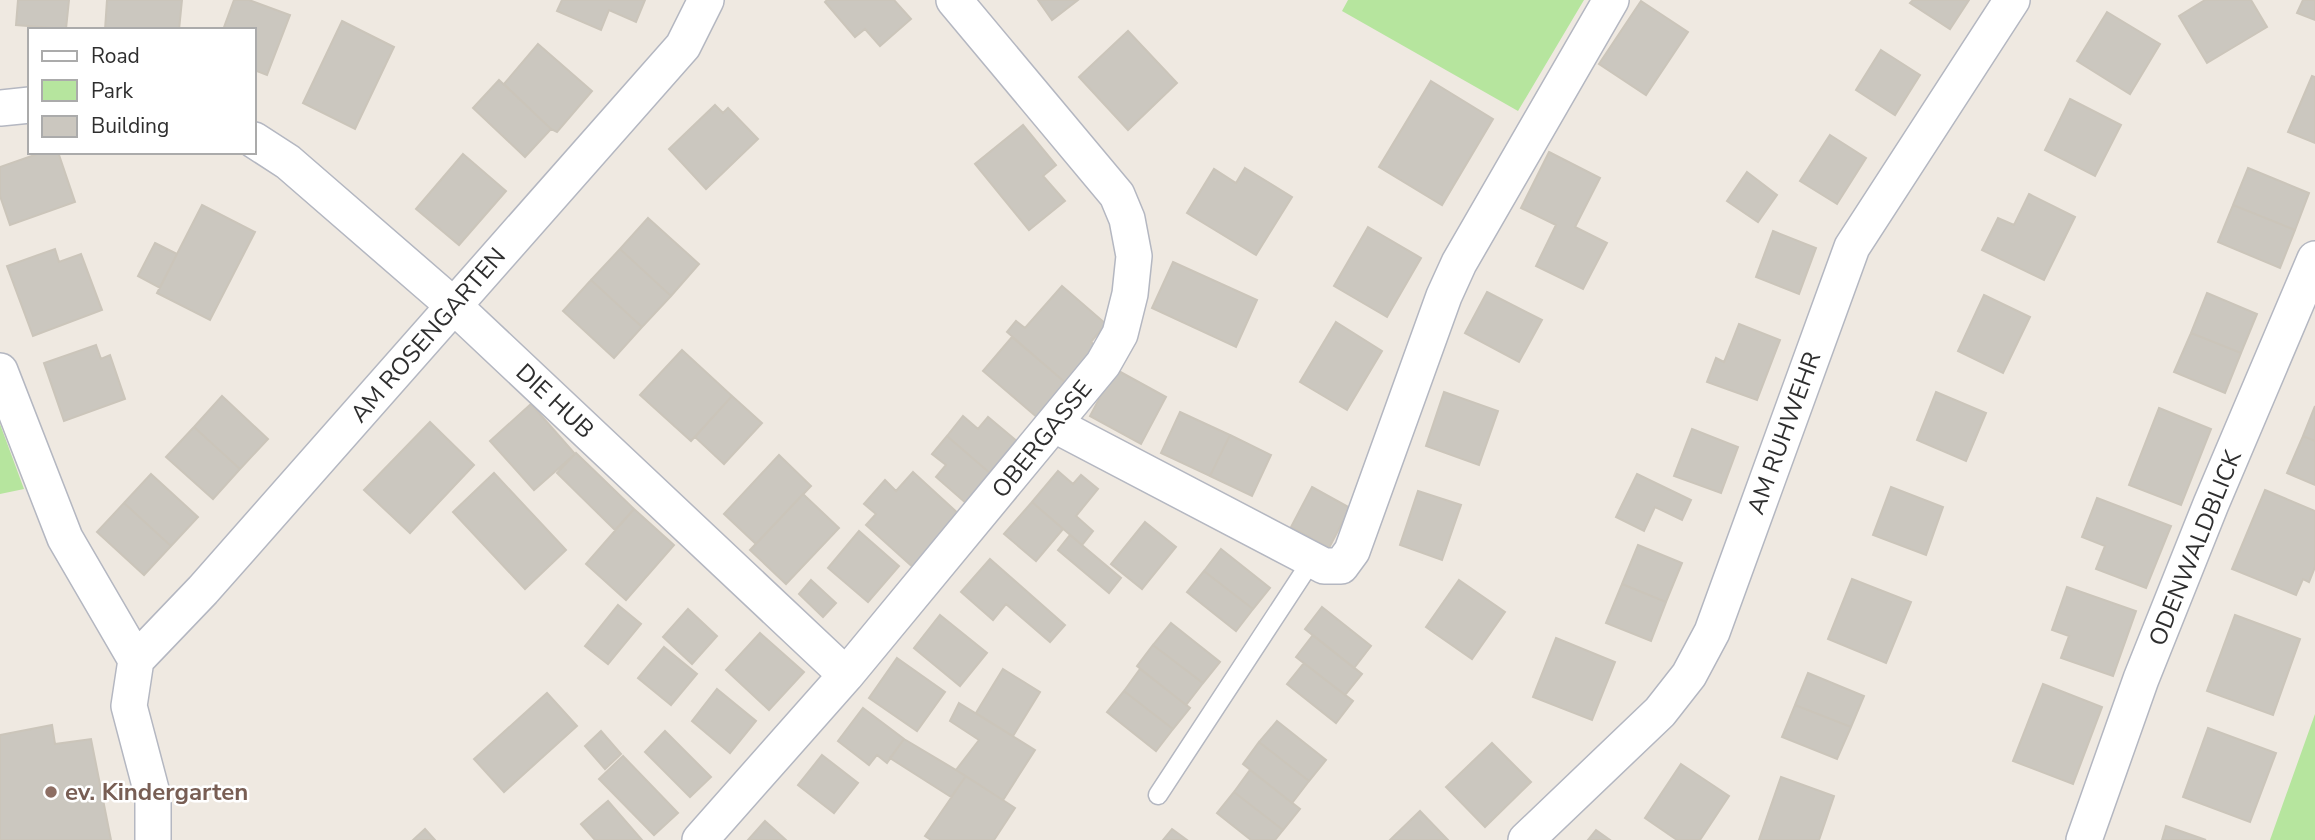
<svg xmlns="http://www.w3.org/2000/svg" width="2315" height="840" viewBox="0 0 2315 840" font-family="'Nunito Sans',sans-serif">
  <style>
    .green { fill: #b6e59e }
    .building { fill: #cbc7bf; stroke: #cbc5ba; stroke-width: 2 }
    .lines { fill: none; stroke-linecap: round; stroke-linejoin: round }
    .service-casing { stroke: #b4b7c1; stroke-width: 21 }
    .minor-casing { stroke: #b4b7c1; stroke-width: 38 }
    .service { stroke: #fff; stroke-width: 18 }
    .minor { stroke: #fff; stroke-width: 35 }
    .education-dot { fill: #8d6e63; stroke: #fff; stroke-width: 2.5 }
    .labels { text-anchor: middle; stroke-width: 5; stroke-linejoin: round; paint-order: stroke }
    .street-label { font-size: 24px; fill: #2e2e2e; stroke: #fff }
    .education-label { font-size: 24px; font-weight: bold; fill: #785e54; stroke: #fff; text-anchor: start }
  </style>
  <rect width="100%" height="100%" fill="#efe9e1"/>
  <!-- green -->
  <path class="green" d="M 1348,0 L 1584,0 L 1518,111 L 1342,11 Z
    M 0,424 L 24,489 L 0,494 Z
    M 2315,714 L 2315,840 L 2270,840 Z"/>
  <!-- building -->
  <path class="building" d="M 18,0 L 69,0 L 66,29 L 16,25 Z
    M 107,0 L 182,0 L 179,30 L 105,30 Z
    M 234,0 L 249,0 L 290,15 L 267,75 L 254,70 L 254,30 L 223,30 Z
    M 562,0 L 645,0 L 636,22 L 609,10 L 601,30 L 557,11 Z
    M 827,0 L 894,0 L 911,19 L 880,46 L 865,29 L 855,37 L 825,2 Z
    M 1038,0 L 1078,0 L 1052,20 Z
    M 1913,0 L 1969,0 L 1950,29 L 1910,3 Z
    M 2205,0 L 2251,0 L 2267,27 L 2207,63 L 2179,16 Z
    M 2303,0 L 2315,0 L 2315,20 L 2297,13 Z
    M 1641,1 L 1688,32 L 1646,95 L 1599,64 Z
    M 2107,12 L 2160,44 L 2130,94 L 2077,61 Z
    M 342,21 L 394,47 L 355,129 L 303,103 Z
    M 1128,31 L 1177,83 L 1128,130 L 1079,77 Z
    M 538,44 L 592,91 L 557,132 L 551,129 L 504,84 Z
    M 1881,50 L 1920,75 L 1895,115 L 1856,90 Z
    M 2312,76 L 2315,77 L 2315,143 L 2288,132 Z
    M 499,80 L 551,129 L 525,157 L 473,108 Z
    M 1431,81 L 1493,119 L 1442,205 L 1379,167 Z
    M 2070,99 L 2121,125 L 2095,176 L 2045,150 Z
    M 715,105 L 723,113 L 728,108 L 758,139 L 706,189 L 669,149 Z
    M 1023,125 L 1056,165 L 1043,176 L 1065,201 L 1029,230 L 975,164 Z
    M 1830,135 L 1866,158 L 1837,204 L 1800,181 Z
    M 43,152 L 58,152 L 75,202 L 10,225 L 0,196 L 0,167 Z
    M 1549,152 L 1600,178 L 1575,227 L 1607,243 L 1583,289 L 1536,266 L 1556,225 L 1521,208 Z
    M 463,154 L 506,191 L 459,245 L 416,209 Z
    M 1245,168 L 1292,197 L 1256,255 L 1187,213 L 1214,169 L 1236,183 Z
    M 2248,168 L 2309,193 L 2295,230 L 2233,205 Z
    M 1747,172 L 1777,195 L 1758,222 L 1727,201 Z
    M 2029,194 L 2075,217 L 2044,280 L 1982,250 L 1998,218 L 2014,225 Z
    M 202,205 L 255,232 L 210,320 L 157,293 Z
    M 2233,205 L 2295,230 L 2280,268 L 2218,242 Z
    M 648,218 L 699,264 L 671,296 L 620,249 Z
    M 1368,227 L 1421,258 L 1387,317 L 1334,286 Z
    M 1773,231 L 1816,248 L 1799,294 L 1756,277 Z
    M 155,243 L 177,254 L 160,288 L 138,276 Z
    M 55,249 L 59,262 L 81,254 L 102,310 L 33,336 L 7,266 Z
    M 620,249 L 671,296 L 642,327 L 591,280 Z
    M 1173,262 L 1257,300 L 1236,347 L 1152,308 Z
    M 591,280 L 642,327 L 614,358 L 563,311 Z
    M 1062,286 L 1106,324 L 1091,342 L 1098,348 L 1067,384 L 1007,332 L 1016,321 L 1025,328 Z
    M 1487,292 L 1542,320 L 1519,362 L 1465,333 Z
    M 2207,293 L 2257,314 L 2241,353 L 2191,333 Z
    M 1984,295 L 2030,317 L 2003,373 L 1958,351 Z
    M 1336,322 L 1382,351 L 1347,410 L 1300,382 Z
    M 1739,324 L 1780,340 L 1757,400 L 1707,382 L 1716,358 L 1724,362 Z
    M 2191,333 L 2241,353 L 2225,393 L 2174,372 Z
    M 1012,337 L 1067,384 L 1038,418 L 983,371 Z
    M 96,345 L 101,359 L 110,355 L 125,399 L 64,421 L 44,363 Z
    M 682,350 L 732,396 L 691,441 L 640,395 Z
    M 1115,369 L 1166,397 L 1141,444 L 1090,416 Z
    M 1444,392 L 1498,411 L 1479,465 L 1426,446 Z
    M 1936,392 L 1986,413 L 1966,461 L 1917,440 Z
    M 222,396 L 268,439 L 240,469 L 194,427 Z
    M 732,396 L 762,423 L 724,464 L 695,437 Z
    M 531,404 L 575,454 L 534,490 L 490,441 Z
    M 2315,406 L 2315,441 L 2303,436 Z
    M 2159,408 L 2211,429 L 2181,505 L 2129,485 Z
    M 1180,412 L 1230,435 L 1210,476 L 1161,453 Z
    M 963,416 L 978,429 L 988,417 L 1018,442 L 991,474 L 947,436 Z
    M 430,422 L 474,465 L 410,533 L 364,490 Z
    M 194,427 L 240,469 L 213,499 L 166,457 Z
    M 1692,429 L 1738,447 L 1721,493 L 1674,476 Z
    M 1230,435 L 1271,455 L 1252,496 L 1210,476 Z
    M 947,436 L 991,474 L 966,503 L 936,477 L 946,465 L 932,454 Z
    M 2303,436 L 2315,441 L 2315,485 L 2287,473 Z
    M 576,453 L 634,509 L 615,530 L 557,473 Z
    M 779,455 L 811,486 L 756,544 L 724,514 Z
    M 1058,471 L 1073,484 L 1081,475 L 1098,489 L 1076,516 L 1093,531 L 1082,545 L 1032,502 Z
    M 913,472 L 961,516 L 915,569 L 866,525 L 876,514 L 864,504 L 885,480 L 896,491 Z
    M 494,473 L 566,550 L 525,589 L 453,512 Z
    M 151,474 L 198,517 L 171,546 L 124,503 Z
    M 1637,474 L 1691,500 L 1682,520 L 1655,507 L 1644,531 L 1616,517 Z
    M 1312,487 L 1350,508 L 1329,548 L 1291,527 Z
    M 1891,487 L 1943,507 L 1926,555 L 1873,535 Z
    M 2265,490 L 2315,511 L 2315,567 L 2309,582 L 2303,579 L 2296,595 L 2232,569 Z
    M 1418,491 L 1461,505 L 1442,560 L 1400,545 Z
    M 803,494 L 839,528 L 786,584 L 750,550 Z
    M 2097,498 L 2171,526 L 2146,588 L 2096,569 L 2105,546 L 2082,537 Z
    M 1032,502 L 1063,529 L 1036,561 L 1004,534 Z
    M 124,503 L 171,546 L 144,575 L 97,532 Z
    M 634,509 L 674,545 L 626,600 L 586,564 Z
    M 1145,522 L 1176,547 L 1142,589 L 1111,564 Z
    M 859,531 L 899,566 L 868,602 L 828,568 Z
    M 1070,535 L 1121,578 L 1109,593 L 1058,550 Z
    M 1638,545 L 1682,563 L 1666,602 L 1622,584 Z
    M 1221,549 L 1270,588 L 1253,609 L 1204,571 Z
    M 990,559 L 1065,625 L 1050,642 L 1006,604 L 993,620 L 961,592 Z
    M 1204,571 L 1253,609 L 1236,631 L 1187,592 Z
    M 1852,579 L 1911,602 L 1886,663 L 1828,639 Z
    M 811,580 L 836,603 L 823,617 L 799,594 Z
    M 1459,580 L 1505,612 L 1472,659 L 1426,627 Z
    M 1622,584 L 1666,602 L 1651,641 L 1606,623 Z
    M 2067,587 L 2136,611 L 2113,676 L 2061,658 L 2069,636 L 2052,630 Z
    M 618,605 L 641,624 L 608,664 L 585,646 Z
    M 1322,607 L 1371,646 L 1354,668 L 1305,629 Z
    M 688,609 L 717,636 L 692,664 L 663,637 Z
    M 940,615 L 987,653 L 960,686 L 914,648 Z
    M 2235,615 L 2300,639 L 2273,715 L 2207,691 Z
    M 1171,623 L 1220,662 L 1203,683 L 1153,645 Z
    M 760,633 L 804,672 L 769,710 L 726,670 Z
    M 1313,635 L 1362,674 L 1345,695 L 1296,657 Z
    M 1556,638 L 1615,662 L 1592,720 L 1533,697 Z
    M 1153,645 L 1203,683 L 1186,705 L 1137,666 Z
    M 664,647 L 697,674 L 671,705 L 638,678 Z
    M 897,658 L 945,692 L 917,731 L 869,698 Z
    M 1304,663 L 1353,701 L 1336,723 L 1287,684 Z
    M 1003,669 L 1040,692 L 1013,736 L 976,713 Z
    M 1140,669 L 1190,708 L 1173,729 L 1124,691 Z
    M 1808,673 L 1864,696 L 1851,727 L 1795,705 Z
    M 2043,684 L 2102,707 L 2073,784 L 2013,761 Z
    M 717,689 L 756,721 L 730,753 L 692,721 Z
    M 1124,691 L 1173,729 L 1156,751 L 1107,712 Z
    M 547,693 L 577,726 L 504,792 L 474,759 Z
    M 959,703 L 1035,750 L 1003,800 L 956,770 L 979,740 L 950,721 Z
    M 1795,705 L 1851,727 L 1837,759 L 1782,737 Z
    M 863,708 L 904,739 L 887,763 L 877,755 L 869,765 L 838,741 Z
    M 1277,721 L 1326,760 L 1309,781 L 1259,742 Z
    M 52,725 L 55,744 L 91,739 L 111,840 L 0,840 L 0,735 Z
    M 2208,728 L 2276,753 L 2250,822 L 2183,797 Z
    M 601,731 L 621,754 L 605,769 L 585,746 Z
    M 665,731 L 711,777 L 690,797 L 645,752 Z
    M 904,739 L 966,776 L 951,797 L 890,758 Z
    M 1259,742 L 1309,781 L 1292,803 L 1243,764 Z
    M 1492,743 L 1531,782 L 1485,827 L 1446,787 Z
    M 822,755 L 858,783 L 834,813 L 798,785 Z
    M 623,756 L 678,813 L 654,835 L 599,779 Z
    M 1681,764 L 1729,796 L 1700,840 L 1677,840 L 1645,818 Z
    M 1250,770 L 1300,809 L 1283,830 L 1234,792 Z
    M 966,776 L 1015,808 L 994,840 L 931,840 L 925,836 Z
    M 1781,777 L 1834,796 L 1819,840 L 1759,840 Z
    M 1234,792 L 1283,830 L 1275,840 L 1251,840 L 1217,813 Z
    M 608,801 L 642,840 L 595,840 L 581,824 Z
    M 1420,811 L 1448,840 L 1390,840 Z
    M 765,821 L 786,840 L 748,840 Z
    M 2166,826 L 2206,840 L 2162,840 Z
    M 425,829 L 435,840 L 413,840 Z
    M 1172,829 L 1187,840 L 1163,840 Z
    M 1596,830 L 1610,840 L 1588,840 Z"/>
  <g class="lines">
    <!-- service casing -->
    <g class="service-casing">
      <path id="service" d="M 1158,795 L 1312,560"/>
    </g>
    <!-- minor casing -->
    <g class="minor-casing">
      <path id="minor" d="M 0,108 L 30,105
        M 254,140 L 288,162 L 454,306 L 846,675
        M 0,371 L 65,538 L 136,660 L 129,706 L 153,797 L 153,840
        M 1055,425 L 1324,566 L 1341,566 L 1352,551 L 1444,296 L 1459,263 L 1611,0
        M 136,660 L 203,590 L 683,46 L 706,0
        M 700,840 L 846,675 L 1103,364 L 1120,334 L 1130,294 L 1134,256 L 1127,219 L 1117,195 L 954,0
        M 1526,840 L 1660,712 L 1689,675 L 1712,632 L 1852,247 L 2012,0
        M 2084,840 L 2141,679 L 2211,504 L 2315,259"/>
    </g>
    <!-- service -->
    <use href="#service" class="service"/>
    <!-- minor -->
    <use href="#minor" class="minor"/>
  </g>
  <!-- markers -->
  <circle class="education-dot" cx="51" cy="792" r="7"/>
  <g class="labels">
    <!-- street labels -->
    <g class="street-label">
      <text transform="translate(428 335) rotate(-49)" y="8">AM ROSENGARTEN</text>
      <text transform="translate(555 401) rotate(43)" y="8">DIE HUB</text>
      <text transform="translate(1784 433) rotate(-70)" y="8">AM RUHWEHR</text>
      <text transform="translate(1042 439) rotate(-51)" y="8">OBERGASSE</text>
      <text transform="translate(2195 548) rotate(-68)" y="8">ODENWALDBLICK</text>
    </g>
    <!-- education labels -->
    <g class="education-label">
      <text x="65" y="800">ev. Kindergarten</text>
    </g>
  </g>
  <!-- legend -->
  <rect x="28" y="28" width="228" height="126" fill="#ffffff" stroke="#ababab" stroke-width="2"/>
  <rect x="42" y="51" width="35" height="10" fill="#ffffff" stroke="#ababab" stroke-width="2"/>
  <text x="91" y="63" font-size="21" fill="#2e2e2e">Road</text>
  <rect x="42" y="80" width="35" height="21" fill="#b6e59e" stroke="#ababab" stroke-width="2"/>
  <text x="91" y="98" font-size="21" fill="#2e2e2e">Park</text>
  <rect x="42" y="116" width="35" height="21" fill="#cbc7bf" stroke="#ababab" stroke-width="2"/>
  <text x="91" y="133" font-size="21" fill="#2e2e2e">Building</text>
</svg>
